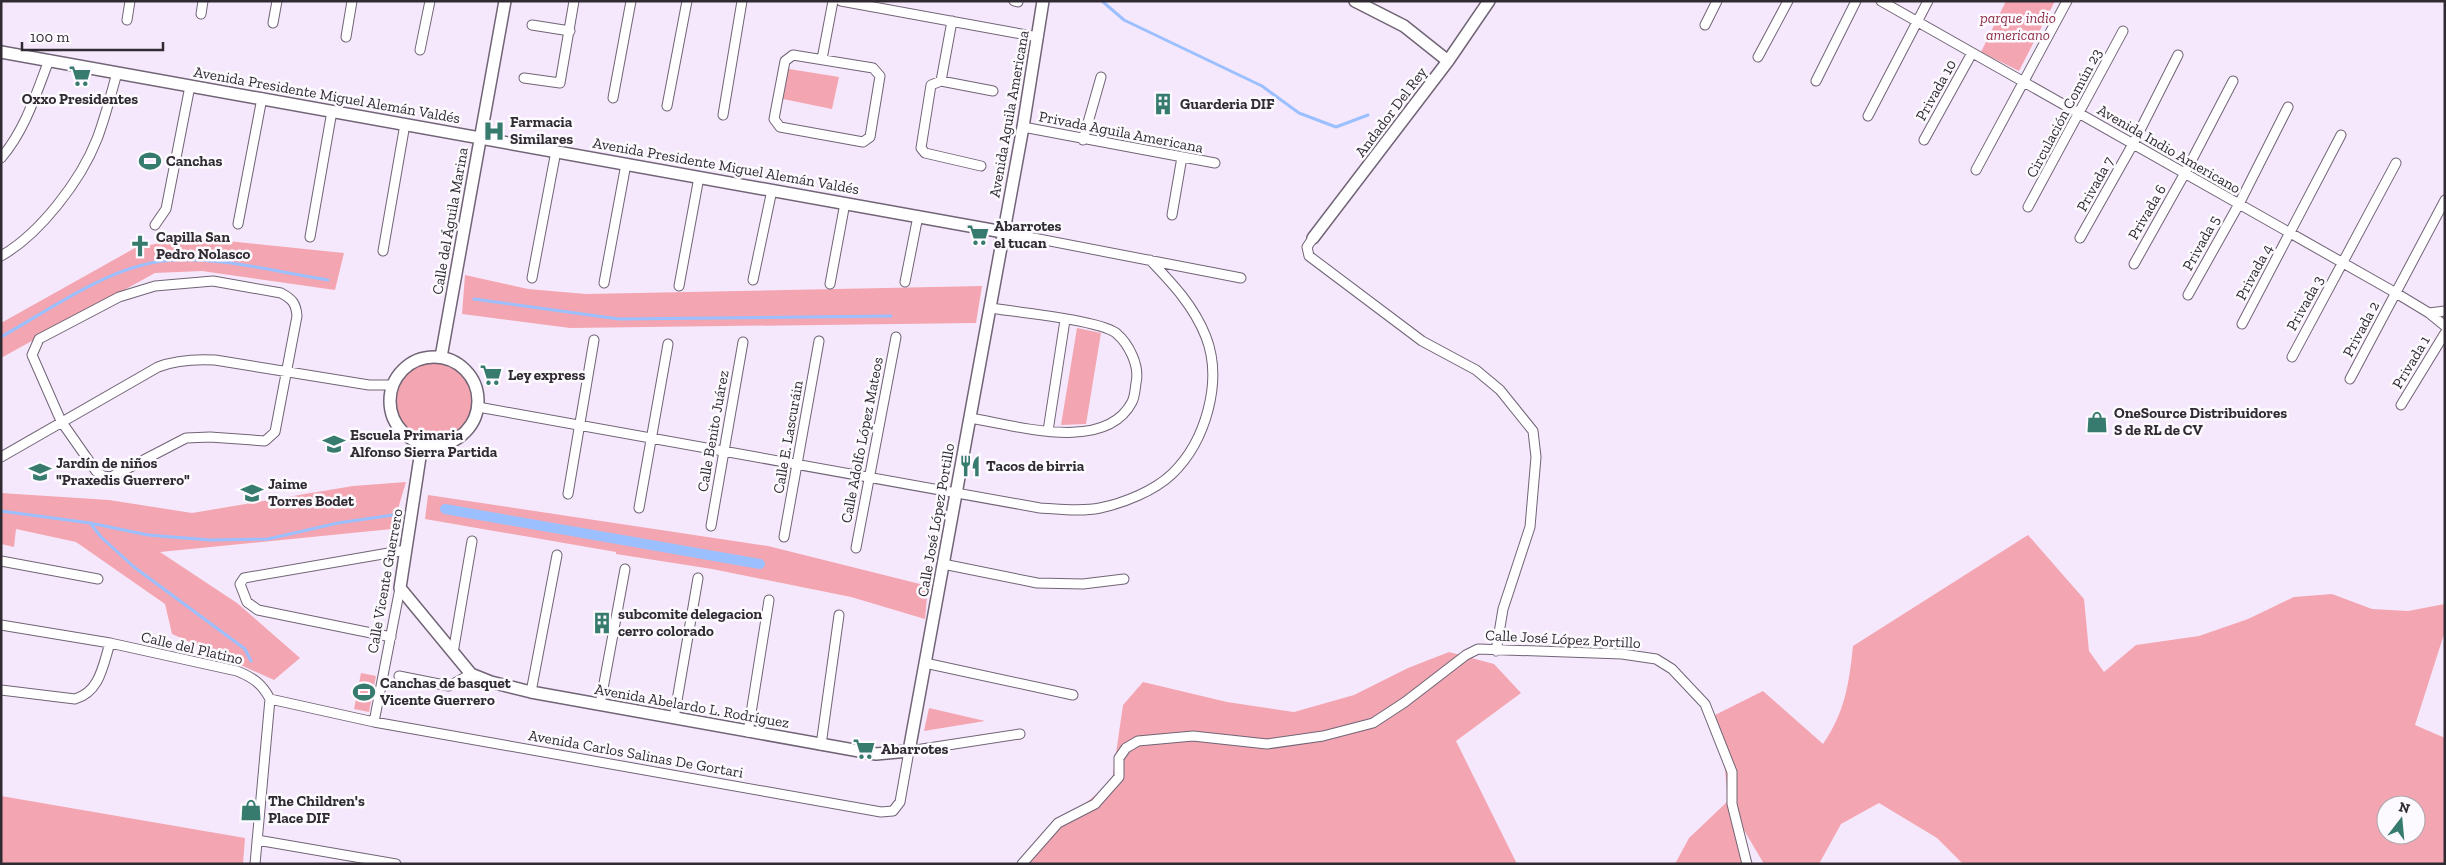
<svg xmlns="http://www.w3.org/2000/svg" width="2446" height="865" viewBox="0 0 2446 865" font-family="'Zilla Slab',serif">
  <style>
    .green { fill: #f3a6b1; fill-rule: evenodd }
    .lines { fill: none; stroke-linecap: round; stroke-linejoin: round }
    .stream { stroke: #9bbfff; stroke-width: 3 }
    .canal { stroke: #9bbfff; stroke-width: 10 }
    .street-casing { stroke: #706476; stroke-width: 11 }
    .secondary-casing { stroke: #706476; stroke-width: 14 }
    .street { stroke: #fff; stroke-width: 9 }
    .secondary { stroke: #fff; stroke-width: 11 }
    .labels { text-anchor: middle; stroke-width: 5; stroke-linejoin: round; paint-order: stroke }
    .park-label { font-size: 15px; font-style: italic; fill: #903147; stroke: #fcfafe }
    .street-label { font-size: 15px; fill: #302b32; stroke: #fcfafe }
    .poi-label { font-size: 15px; font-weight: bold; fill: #302b32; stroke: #fcfafe; text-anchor: start }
  </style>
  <rect width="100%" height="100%" fill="#f6e8fc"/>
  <!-- green -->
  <path class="green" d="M 2006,1 L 2055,1 L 2019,71 L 1981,52 Z
    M 783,68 L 839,77 L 832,109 L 778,98 Z
    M 175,240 L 228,241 L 344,253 L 335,290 L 202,271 L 155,273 L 1,358 L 1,323 L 135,248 Z
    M 465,275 L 528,289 L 586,294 L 982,286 L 976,323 L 570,328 L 462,314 Z
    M 1077,328 L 1101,333 L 1086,424 L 1061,425 Z
    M395 401a39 39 0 1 1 78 0a39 39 0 1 1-78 0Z
    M 406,482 L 392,529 L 160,552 L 237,603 L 300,658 L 274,680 L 172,634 L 165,604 L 76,542 L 16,529 L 14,547 L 1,544 L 1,493 L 109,500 L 192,513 L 353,486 Z
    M 428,495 L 768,546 L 928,586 L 925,619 L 851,597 L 712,569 L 616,554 L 616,552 L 425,519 Z
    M 2028,535 L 2084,599 L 2089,651 L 2104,672 L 2136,645 L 2199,636 L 2248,619 L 2294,597 L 2332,594 L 2372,609 L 2408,611 L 2445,604 L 2445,631 L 2415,725 L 2445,738 L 2445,864 L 1963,864 L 1937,838 L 1879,803 L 1841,824 L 1819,864 L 1764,864 L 1738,820 L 1743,864 L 1675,864 L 1689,838 L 1728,801 L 1725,770 L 1713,716 L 1763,691 L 1823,744 C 1845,712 1849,684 1853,646 ZM 2386,805 L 2416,805 L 2416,835 L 2386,835 Z
    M 1449,652 L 1494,664 L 1521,693 L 1456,741 L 1517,864 L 1025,864 L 1062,823 L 1112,781 L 1123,705 L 1143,682 L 1227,702 L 1294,712 L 1354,695 L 1408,668 Z
    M 361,673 L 376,676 L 369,712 L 354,709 Z
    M 929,708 L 985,721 L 924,731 Z
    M 1,796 L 245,838 L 243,864 L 1,864 Z"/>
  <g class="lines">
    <!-- stream -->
    <path class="stream" d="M 1102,1 L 1124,20 L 1262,86 L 1299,113 L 1336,127 L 1368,115
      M 474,299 L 619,319 L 891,316
      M 1,337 C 51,309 105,269 162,261 C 215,255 277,272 328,280
      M 1,511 L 90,523 L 148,535 L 210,540 L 268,539 L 338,523 L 393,515
      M 91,524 L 101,537 L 134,567 L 245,649 L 251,661"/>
    <!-- canal -->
    <path class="canal" d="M 445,509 L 760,564"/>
    <!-- street casing -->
    <g class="street-casing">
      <path id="street" d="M 841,1 L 1038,37
        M 1014,1 L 1018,2
        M 1881,1 L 2396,293 L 2429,313 L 2445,326
        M 201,14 L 203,1
        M 127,20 L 130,1
        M 273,23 L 277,1
        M 532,25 L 570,31
        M 1705,25 L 1717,1
        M 346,37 L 352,1
        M 420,50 L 430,1
        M 793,55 L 873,68 L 880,76 L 870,137 L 863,142 L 780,127 L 774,119 L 785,61 Z
        M 1758,57 L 1788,1
        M 822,59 L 833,1
        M 524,78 L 560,83 L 574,1
        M 941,81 L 952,21
        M 1816,81 L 1856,1
        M 613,98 L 631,1
        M 667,106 L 687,1
        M 723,115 L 742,1
        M 1868,116 L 1928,1
        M 1023,127 L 1215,163
        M 1083,140 L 1101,77
        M 1924,140 L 1972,53
        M 1,158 C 25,130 36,94 49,60
        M 981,166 L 925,153 L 921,148 L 931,85 L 941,81 L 993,91
        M 1976,170 L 2067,1
        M 2028,207 L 2123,31
        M 1172,215 L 1182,157
        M 238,224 L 262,98
        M 155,225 L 166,209 L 190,86
        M 1003,232 L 1241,278
        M 310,237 L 332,111
        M 1313,238 L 1307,247 L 1309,256 L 1422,341 L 1476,370 L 1500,390 L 1533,431 L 1536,457 L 1530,527 L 1503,609 L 1496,651
        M 2080,238 L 2133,144 L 2178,55
        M 383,251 L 405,124
        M 1,256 C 40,234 81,180 97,139 C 105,118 111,94 117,73
        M 2134,264 L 2185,173 L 2233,81
        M 532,278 L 556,151
        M 753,280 L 772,190
        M 213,281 L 281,293 C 292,299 296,303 297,316 L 275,432 L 265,441 L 210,437 L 186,438 L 111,477 L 103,476 L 96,471 L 61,421 L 32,355 L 39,339 L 119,297 L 155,286 Z
        M 905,282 L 918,216
        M 604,283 L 626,164
        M 830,284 L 845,203
        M 679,286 L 699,177
        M 2188,295 L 2239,204 L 2288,107
        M 2429,313 L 2445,311
        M 2242,324 L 2341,135
        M 2292,357 L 2396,163
        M 2350,379 L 2445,200
        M 2401,405 L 2445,333
        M 478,407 L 1040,508 C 1059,509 1081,512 1100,508 C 1124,503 1154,491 1172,474 C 1206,441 1223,381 1206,337 C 1194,306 1172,283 1150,260
        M 970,418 C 1015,425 1105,454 1132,402 C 1135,396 1135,389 1136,383 C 1140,366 1129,344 1116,333 C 1098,320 1016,312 990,308
        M 1048,431 L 1065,320
        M 1,457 L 158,367 C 176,360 195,359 215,360 L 369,385 L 392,385
        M 568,494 L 594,340
        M 639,508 L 668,344
        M 711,526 L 743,342
        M 784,537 L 819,341
        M 856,548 L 896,337
        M 1,561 L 98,579
        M 943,564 L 1037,583 L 1083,584 L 1124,579
        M 1,625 L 110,643 L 237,671 C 254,678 262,684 270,699 L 374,722 L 881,812 L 893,811 L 900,802 L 909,751 L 1020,734
        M 391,637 L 258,610 L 247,602 L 240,584 L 244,578 L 406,550
        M 453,653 L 472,541
        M 925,663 L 1073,695
        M 399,676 L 449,686 L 471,674
        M 1,690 L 75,699 C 100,692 103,665 110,643
        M 531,692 L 557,555
        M 600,705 L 625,569
        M 674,718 L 698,578
        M 374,722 L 400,588
        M 748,732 L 769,600
        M 821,745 L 839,615
        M 257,840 L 396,864
        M 255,864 L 270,699
        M 1022,864 L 1058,823 L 1095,804 L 1119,777 L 1119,758 L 1126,748 L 1138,741 L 1193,736 L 1267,744 L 1323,736 L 1373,723 L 1405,702 L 1466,655 L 1478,649 L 1622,654 L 1656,659 L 1672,669 L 1705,704 L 1732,772 L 1732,804 L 1747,864"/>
    </g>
    <!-- secondary casing -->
    <g class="secondary-casing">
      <path id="secondary" d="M 1355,1 L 1404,26 L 1448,61
        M 1,52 L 1003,232
        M 1313,238 L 1448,61 L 1489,1
        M390 401a44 44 0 1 1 88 0a44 44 0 1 1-88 0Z
        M 441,357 L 505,1
        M 422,444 L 400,588 L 471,674 L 491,682 L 531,692 L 876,754 L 909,751 L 1023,127 L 1043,1"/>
    </g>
    <!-- street -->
    <use href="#street" class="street"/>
    <!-- secondary -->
    <use href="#secondary" class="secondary"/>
  </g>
  <!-- icons -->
  <defs>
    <g id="supermarket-bare" transform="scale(1.725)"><path d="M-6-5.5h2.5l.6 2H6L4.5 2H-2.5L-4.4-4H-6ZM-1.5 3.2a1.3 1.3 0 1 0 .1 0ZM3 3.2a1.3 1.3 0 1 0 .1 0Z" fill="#377b6f" stroke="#fcfafe" stroke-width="2.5" paint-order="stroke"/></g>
    <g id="building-bare" transform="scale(1.725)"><path d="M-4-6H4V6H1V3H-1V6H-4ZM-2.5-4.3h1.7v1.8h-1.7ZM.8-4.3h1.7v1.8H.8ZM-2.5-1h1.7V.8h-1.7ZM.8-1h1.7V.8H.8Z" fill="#377b6f" stroke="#fcfafe" stroke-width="2.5" paint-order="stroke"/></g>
    <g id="hospital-bare" transform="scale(1.725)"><path d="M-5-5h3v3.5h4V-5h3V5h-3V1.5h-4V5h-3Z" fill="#377b6f" stroke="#fcfafe" stroke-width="2.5" paint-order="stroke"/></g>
    <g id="stadium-bare" transform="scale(1.725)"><path d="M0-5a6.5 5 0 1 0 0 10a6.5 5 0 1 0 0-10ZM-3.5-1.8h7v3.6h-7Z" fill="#377b6f" stroke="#fcfafe" stroke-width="2.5" paint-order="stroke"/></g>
    <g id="church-bare" transform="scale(1.725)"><path d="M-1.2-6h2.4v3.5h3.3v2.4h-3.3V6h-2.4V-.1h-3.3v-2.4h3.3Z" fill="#377b6f" stroke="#fcfafe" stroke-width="2.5" paint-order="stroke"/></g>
    <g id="shop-bare" transform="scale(1.725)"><path d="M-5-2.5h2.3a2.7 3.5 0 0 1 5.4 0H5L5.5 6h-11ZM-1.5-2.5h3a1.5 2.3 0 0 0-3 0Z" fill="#377b6f" stroke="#fcfafe" stroke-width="2.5" paint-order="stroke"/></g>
    <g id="school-bare" transform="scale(1.725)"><path d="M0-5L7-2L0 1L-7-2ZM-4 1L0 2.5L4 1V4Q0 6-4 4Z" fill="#377b6f" stroke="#fcfafe" stroke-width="2.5" paint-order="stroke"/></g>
    <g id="restaurant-bare" transform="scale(1.725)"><path d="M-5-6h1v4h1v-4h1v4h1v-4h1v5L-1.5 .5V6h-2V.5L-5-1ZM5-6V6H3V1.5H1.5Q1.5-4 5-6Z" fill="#377b6f" stroke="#fcfafe" stroke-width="2.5" paint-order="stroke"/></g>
  </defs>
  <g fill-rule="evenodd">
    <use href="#supermarket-bare" x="80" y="76"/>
    <use href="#building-bare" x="1163" y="104"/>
    <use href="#hospital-bare" x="494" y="131"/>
    <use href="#stadium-bare" x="150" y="161"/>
    <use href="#supermarket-bare" x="978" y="235"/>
    <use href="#church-bare" x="140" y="246"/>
    <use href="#supermarket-bare" x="491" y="375"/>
    <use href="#shop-bare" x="2097" y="422"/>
    <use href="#school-bare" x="334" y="444"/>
    <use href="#restaurant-bare" x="970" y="466"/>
    <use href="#school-bare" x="40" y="472"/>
    <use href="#school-bare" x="252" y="493"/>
    <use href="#building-bare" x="602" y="623"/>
    <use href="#stadium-bare" x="364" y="692"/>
    <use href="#supermarket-bare" x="864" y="749"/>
    <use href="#shop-bare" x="251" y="810"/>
  </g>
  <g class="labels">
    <!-- park labels -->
    <g class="park-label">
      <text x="2018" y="23">parque indio<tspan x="2018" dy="17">americano</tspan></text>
    </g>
    <!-- street labels -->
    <g class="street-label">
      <text transform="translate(1936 90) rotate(-61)" y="5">Privada 10</text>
      <text transform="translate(327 95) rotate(10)" y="5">Avenida Presidente Miguel Alemán Valdés</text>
      <text transform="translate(1391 112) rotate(-53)" y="5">Andador Del Rey</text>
      <text transform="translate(2064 113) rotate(-62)" y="5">Circulación Común 23</text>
      <text transform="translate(1009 114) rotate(-80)" y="5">Avenida Aguila Americana</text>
      <text transform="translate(1121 132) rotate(11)" y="5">Privada Aguila Americana</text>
      <text transform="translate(2169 149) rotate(30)" y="5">Avenida Indio Americano</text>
      <text transform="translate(726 166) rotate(10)" y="5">Avenida Presidente Miguel Alemán Valdés</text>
      <text transform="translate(2095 184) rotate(-61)" y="5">Privada 7</text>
      <text transform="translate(2147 212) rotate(-60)" y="5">Privada 6</text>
      <text transform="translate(450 221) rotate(-80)" y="5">Calle del Águila Marina</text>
      <text transform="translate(2201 243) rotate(-61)" y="5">Privada 5</text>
      <text transform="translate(2254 272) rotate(-62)" y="5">Privada 4</text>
      <text transform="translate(2305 303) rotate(-61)" y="5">Privada 3</text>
      <text transform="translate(2361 329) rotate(-62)" y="5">Privada 2</text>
      <text transform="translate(2411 362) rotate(-59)" y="5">Privada 1</text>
      <text transform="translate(713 431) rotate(-80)" y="5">Calle Benito Juárez</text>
      <text transform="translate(788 437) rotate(-80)" y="5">Calle E. Lascuráin</text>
      <text transform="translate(862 440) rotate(-79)" y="5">Calle Adolfo López Mateos</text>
      <text transform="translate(936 520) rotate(-80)" y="5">Calle José López Portillo</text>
      <text transform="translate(385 581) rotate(-80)" y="5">Calle Vicente Guerrero</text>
      <text transform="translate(1563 639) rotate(3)" y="5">Calle José López Portillo</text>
      <text transform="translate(192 648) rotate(13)" y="5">Calle del Platino</text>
      <text transform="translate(692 706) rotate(10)" y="5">Avenida Abelardo L. Rodríguez</text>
      <text transform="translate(636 754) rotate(10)" y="5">Avenida Carlos Salinas De Gortari</text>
    </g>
    <!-- poi labels -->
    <g class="poi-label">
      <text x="80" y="104" text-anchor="middle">Oxxo Presidentes</text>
      <text x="1180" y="109">Guarderia DIF</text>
      <text x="510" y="127">Farmacia<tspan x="510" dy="17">Similares</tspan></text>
      <text x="166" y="166">Canchas</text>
      <text x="994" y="231">Abarrotes<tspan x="994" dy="17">el tucan</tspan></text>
      <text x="156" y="242">Capilla San<tspan x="156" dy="17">Pedro Nolasco</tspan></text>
      <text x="508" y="380">Ley express</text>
      <text x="2114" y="418">OneSource Distribuidores<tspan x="2114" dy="17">S de RL de CV</tspan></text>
      <text x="350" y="440">Escuela Primaria<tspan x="350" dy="17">Alfonso Sierra Partida</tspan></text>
      <text x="56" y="468">Jardín de niños<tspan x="56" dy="17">"Praxedis Guerrero"</tspan></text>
      <text x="986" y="471">Tacos de birria</text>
      <text x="268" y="489">Jaime<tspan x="268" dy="17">Torres Bodet</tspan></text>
      <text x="618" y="619">subcomite delegacion<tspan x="618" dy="17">cerro colorado</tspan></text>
      <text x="380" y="688">Canchas de basquet<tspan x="380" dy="17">Vicente Guerrero</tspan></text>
      <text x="881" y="754">Abarrotes</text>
      <text x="268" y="806">The Children's<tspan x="268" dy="17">Place DIF</tspan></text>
    </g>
  </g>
  <!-- border -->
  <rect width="2446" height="865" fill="none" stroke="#302b32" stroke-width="5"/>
  <!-- north arrow -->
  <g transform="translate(2401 820) rotate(16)"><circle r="24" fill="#fcfafe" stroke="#aaa7ac"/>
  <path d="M0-4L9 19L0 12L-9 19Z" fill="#377b6f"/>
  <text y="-8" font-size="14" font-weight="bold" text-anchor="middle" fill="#302b32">N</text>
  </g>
  <!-- scale -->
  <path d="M22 42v8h141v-8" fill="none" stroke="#302b32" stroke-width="2.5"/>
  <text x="30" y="42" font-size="15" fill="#302b32" stroke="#fcfafe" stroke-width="4" paint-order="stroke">100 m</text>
</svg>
